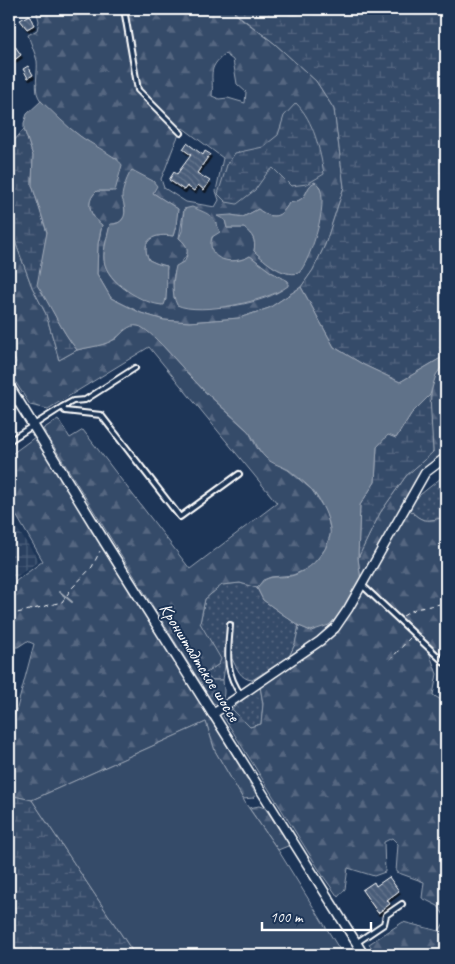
<svg xmlns="http://www.w3.org/2000/svg" width="455" height="964" viewBox="0 0 455 964" font-family="Caveat,sans-serif">
  <style>
    .industrial { fill: url(#industrial-grid) }
    .grass { fill: url(#grass-dots); stroke: #9aa5b4 }
    .forest { fill: url(#forest-firs); stroke: #9aa5b4; fill-rule: evenodd }
    .wetland { fill: url(#wetland-marsh); stroke: #9aa5b4 }
    .garden { fill: #364b69; stroke: #9aa5b4 }
    .water { fill: #617289; stroke: #a0aab8 }
    .lines { fill: none; stroke-linecap: round; stroke-linejoin: round }
    .stream { stroke: #a0aab8; stroke-width: 2 }
    .building { fill: url(#building-back-hatch); stroke: #fff; filter: url(#shadow) }
    .service-casing { stroke: #fff; stroke-width: 8 }
    .minor-casing { stroke: #fff; stroke-width: 11 }
    .tertiary-casing { stroke: #fff; stroke-width: 12 }
    .path { stroke: #fff; stroke-width: 1; stroke-dasharray: 5 4; stroke-linecap: butt }
    .service { stroke: #1d3557; stroke-width: 4 }
    .minor { stroke: #1d3557; stroke-width: 8 }
    .tertiary { stroke: #1d3557; stroke-width: 9 }
    .labels { text-anchor: middle; stroke-width: 4; stroke-linejoin: round; paint-order: stroke }
    .street-label { font-size: 18px; fill: #fff; stroke: #1d3557 }
  </style>
  <defs>
    <pattern id="industrial-grid" width="8" height="8" patternUnits="userSpaceOnUse" patternTransform="scale(1.25)"><rect width="8" height="8" fill="#2a4161"/><path d="M0 4h8M4 0v8" fill="none" stroke="#4a5e79"/></pattern>
    <pattern id="grass-dots" width="8" height="8" patternUnits="userSpaceOnUse" patternTransform="scale(1.25)"><rect width="8" height="8" fill="#364b69"/><path d="M2 2h.1M6 6h.1" fill="none" stroke="#546680" stroke-width="1.8" stroke-linecap="round"/></pattern>
    <pattern id="forest-firs" width="22" height="20" patternUnits="userSpaceOnUse" patternTransform="scale(1.25)"><rect width="22" height="20" fill="#364b69"/><path d="M5 1l3.5 6h-7zM16 11l3.5 6h-7z" fill="#546680"/></pattern>
    <pattern id="wetland-marsh" width="20" height="14" patternUnits="userSpaceOnUse" patternTransform="scale(1.25)"><rect width="20" height="14" fill="#364b69"/><path d="M1 5h8M5 5V1M11 12h8M15 12V8" fill="none" stroke="#546680"/></pattern>
    <pattern id="building-back-hatch" width="6" height="6" patternUnits="userSpaceOnUse" patternTransform="scale(1.25)"><rect width="6" height="6" fill="#4a5d79"/><path d="M-1 5l2 2M0 0l6 6M5-1l2 2" fill="none" stroke="#65758d"/></pattern>
    <filter id="shadow"><feDropShadow dx="1.5" dy="3" stdDeviation="0" flood-color="#0009"/></filter>
  </defs>
  <rect width="100%" height="100%" fill="#1d3557"/>
  <filter id="ink" filterUnits="userSpaceOnUse"><feTurbulence type="fractalNoise" baseFrequency=".02" numOctaves="2"/><feDisplacementMap in="SourceGraphic" scale="10" xChannelSelector="R" yChannelSelector="G"/><feConvolveMatrix kernelMatrix="1 2 1 2 8 2 1 2 1" color-interpolation-filters="sRGB"/></filter>
  <g filter="url(#ink)">
    <!-- industrial -->
    <path class="industrial" d="M 9,517 L 39,561 L 9,582 Z"/>
    <!-- grass -->
    <path class="grass" d="M 446,474 L 446,517 C 427,521 423,524 409,509 L 416,498 Z
      M 240,583 L 257,588 L 263,600 L 299,626 L 295,644 L 289,657 L 252,680 C 240,679 237,668 232,659 L 226,659 L 223,680 L 212,680 L 206,676 L 206,673 L 219,664 L 200,623 L 205,599 L 221,585 Z
      M 260,686 L 263,704 L 261,724 L 250,727 L 232,709 Z"/>
    <!-- forest -->
    <path class="forest" d="M 36,9 L 71,9 L 75,15 L 110,13 L 115,9 L 240,9 L 234,13 L 274,43 L 316,81 L 334,109 L 344,187 L 325,245 L 313,270 L 301,287 L 269,308 L 239,318 L 189,322 L 164,320 L 141,313 L 111,298 L 97,274 L 98,244 L 102,225 C 90,216 84,202 97,191 L 112,191 L 118,159 C 99,151 42,113 37,93 C 35,83 38,71 37,61 C 35,53 31,44 28,35 L 37,30 L 39,21 ZM 225,54 L 233,60 L 237,84 L 246,92 L 245,103 L 228,98 L 219,99 L 212,96 C 214,75 206,69 225,54 ZM 183,128 L 223,158 L 216,191 L 219,200 L 215,207 L 186,202 L 164,188 L 161,179 C 169,162 173,143 183,128 ZM 315,182 L 320,187 C 324,223 312,241 299,273 C 282,277 266,262 254,251 C 256,240 253,235 244,228 L 227,228 L 225,220 L 231,215 L 243,217 L 258,209 C 272,220 281,218 289,203 C 310,200 303,189 315,182 ZM 153,193 L 178,209 L 173,236 C 155,233 139,239 149,260 L 158,264 L 167,266 L 165,284 L 166,300 L 162,305 C 141,300 106,284 104,259 C 103,248 108,236 110,225 L 120,222 L 125,216 L 124,202 ZM 184,209 L 217,223 L 218,228 C 215,234 210,239 210,246 C 212,264 239,263 250,256 L 271,272 L 288,281 L 289,283 C 280,298 233,308 216,307 C 202,306 188,301 174,298 C 174,291 172,281 174,274 C 178,260 199,254 179,238 Z
      M 9,225 L 32,287 L 46,314 L 59,360 L 77,350 L 104,344 L 116,339 L 124,330 L 132,325 L 140,326 L 153,335 L 204,391 L 249,432 L 257,448 L 267,459 L 288,470 L 312,490 L 326,512 L 331,533 L 325,549 L 311,567 L 293,575 L 271,577 L 263,580 L 257,588 L 240,583 L 222,585 L 205,599 L 200,623 L 221,659 L 219,664 L 206,673 L 206,676 L 212,680 L 223,680 C 224,691 226,698 218,705 L 213,703 L 43,429 L 58,419 L 70,438 L 83,430 L 190,569 L 277,503 L 149,347 L 48,409 L 30,405 L 9,372 L 16,362 L 12,355 L 9,354 Z
      M 446,363 L 446,454 L 424,472 L 361,581 L 358,558 L 380,513 L 406,476 L 433,452 C 432,429 423,376 446,363 Z
      M 9,401 C 15,403 16,411 14,417 L 9,420 Z
      M 35,437 L 211,719 L 256,794 L 253,798 L 243,799 L 215,751 L 206,722 L 32,800 L 9,795 L 9,728 L 17,708 L 34,644 L 27,641 L 18,647 L 9,647 L 9,599 L 16,581 L 43,561 L 9,503 L 9,456 Z
      M 409,509 C 423,524 427,521 446,517 L 446,653 L 440,653 L 366,584 Z
      M 363,590 L 429,652 L 437,674 L 433,695 L 446,703 L 446,918 L 438,906 L 422,898 L 424,882 L 396,872 L 398,844 L 392,838 L 384,842 L 385,872 L 374,876 L 348,868 L 345,889 L 338,897 L 323,876 L 223,716 L 232,709 L 250,727 L 261,724 L 263,704 L 260,686 L 323,642 Z
      M 340,614 C 328,637 310,644 289,657 L 295,644 L 299,626 L 311,631 Z
      M 259,806 L 265,808 L 288,843 L 288,846 L 278,850 L 249,808 Z
      M 446,920 L 446,955 L 377,955 L 369,944 L 403,922 L 439,931 Z"/>
    <!-- wetland -->
    <path class="wetland" d="M 240,9 L 446,9 L 446,355 L 400,382 L 364,365 L 334,347 L 301,287 L 313,270 L 325,245 L 344,187 L 334,109 L 316,81 L 274,43 L 234,12 Z
      M 296,103 C 314,121 320,150 324,174 L 307,184 L 291,186 L 273,168 L 267,173 L 255,190 L 237,204 L 226,202 L 218,194 L 227,165 L 235,153 L 263,147 L 278,135 L 284,116 Z
      M 24,129 L 33,156 L 32,185 L 47,233 L 38,285 C 51,306 61,330 77,350 L 59,360 L 46,314 L 32,287 L 9,225 L 9,147 Z
      M 430,395 L 433,452 L 406,476 L 380,513 L 358,558 L 360,505 L 375,482 L 377,447 L 388,434 L 396,438 L 411,414 Z
      M 9,795 L 32,800 L 135,955 L 9,955 Z"/>
    <!-- garden -->
    <path class="garden" d="M 206,722 L 215,751 L 246,804 L 280,853 L 343,955 L 135,955 L 32,800 Z"/>
    <!-- water -->
    <path class="water" d="M 41,101 C 54,113 66,126 80,136 C 89,143 118,157 122,165 L 115,191 L 97,191 C 84,202 90,216 102,225 L 98,244 L 97,274 L 111,298 L 141,313 L 164,320 L 189,322 L 239,318 L 269,308 L 301,287 L 334,347 L 364,365 L 400,382 L 446,355 L 446,363 L 443,365 L 436,375 L 430,395 L 411,414 L 396,438 L 388,435 L 377,447 L 375,482 L 360,505 L 358,558 L 361,581 L 340,614 L 329,625 L 311,631 L 299,626 L 263,600 L 257,588 C 269,571 278,580 294,575 C 311,569 327,553 330,535 C 332,522 320,499 312,490 C 306,483 296,476 289,470 C 282,466 272,464 266,458 C 256,449 255,438 247,430 C 229,412 209,397 192,378 C 182,368 150,328 138,326 C 128,324 123,333 116,338 C 106,346 89,347 77,350 C 61,330 51,306 37,285 L 47,232 L 32,185 L 33,156 L 24,129 L 24,123 L 27,114 Z
      M 132,170 L 153,181 L 157,186 L 153,193 L 178,209 L 176,226 L 173,236 C 155,233 139,239 149,260 L 158,264 L 167,266 C 166,276 168,298 164,305 C 144,305 106,282 104,260 C 103,249 108,235 110,224 C 122,225 127,216 124,205 C 124,202 122,200 122,197 C 122,191 128,174 132,170 Z
      M 315,182 C 334,193 310,261 299,273 C 282,277 266,262 254,251 C 256,240 253,235 244,228 L 227,228 L 225,220 L 217,216 L 231,215 L 243,217 L 258,209 C 272,220 281,218 289,203 C 311,200 303,188 315,182 Z
      M 192,207 C 211,215 212,214 220,232 L 212,237 C 205,261 234,266 250,256 L 271,272 L 288,281 L 288,286 C 268,301 200,316 177,305 C 171,293 173,279 176,266 L 185,261 C 189,251 188,245 179,238 L 182,231 L 184,209 Z
      M 9,922 L 10,923 L 16,955 L 9,955 Z"/>
    <g class="lines">
      <!-- stream -->
      <path class="stream" d="M 60,592 L 72,602"/>
    </g>
    <!-- building -->
    <path class="building" d="M 29,15 L 34,25 L 27,29 L 20,20 Z
      M 9,37 L 21,55 L 9,64 Z
      M 28,66 L 33,75 L 28,78 L 23,69 Z
      M 187,143 L 203,155 L 205,151 L 210,154 L 197,173 L 210,181 L 204,190 L 198,185 L 194,191 L 187,186 L 184,190 L 169,180 L 174,172 L 177,174 L 191,155 L 183,149 Z
      M 389,877 L 399,891 L 387,900 L 390,904 L 378,913 L 362,890 L 374,882 L 376,886 Z"/>
    <g class="lines">
      <!-- service casing -->
      <g class="service-casing">
        <path id="service" d="M 124,9 L 138,90 L 181,133
          M 62,407 L 73,401 L 85,400 L 135,368
          M 9,441 L 62,407 L 65,411 L 101,415 L 180,517 L 239,474
          M 362,585 L 446,664
          M 230,625 C 228,653 224,671 241,695
          M 356,943 L 384,924 L 386,915 L 402,904"/>
      </g>
      <!-- minor casing -->
      <g class="minor-casing">
        <path id="minor" d="M 364,955 L 213,714 L 320,641 L 335,628 L 348,609 L 425,473 L 446,457"/>
      </g>
      <!-- tertiary casing -->
      <g class="tertiary-casing">
        <path id="tertiary" d="M 9,386 L 106,544 L 213,714"/>
      </g>
      <!-- path -->
      <path class="path" d="M 9,10 L 11,9
        M 9,615 L 62,602 L 72,588 L 92,567 L 100,551
        M 403,616 L 415,609 L 440,604
        M 389,661 L 410,638"/>
      <!-- service -->
      <use href="#service" class="service"/>
      <!-- minor -->
      <use href="#minor" class="minor"/>
      <!-- tertiary -->
      <use href="#tertiary" class="tertiary"/>
    </g>
  </g>
  <g class="labels">
    <!-- street labels -->
    <g class="street-label">
      <text transform="translate(200 662) rotate(58)" y="6">Кронштадтское шоссе</text>
    </g>
  </g>
  <!-- margin -->
  <rect width="455" height="964" fill="none" stroke="#1d3557" stroke-width="30"/>
  <rect x="15" y="15" width="425" height="934" fill="none" stroke="#fff" stroke-width="2" filter="url(#ink)"/>
  <!-- scale -->
  <path d="M262 922v8h109v-8" fill="none" stroke="#ffffff" stroke-width="2.5"/>
  <text x="270" y="922" font-size="15" fill="#ffffff" stroke="#1d3557" stroke-width="4" paint-order="stroke">100 m</text>
</svg>
